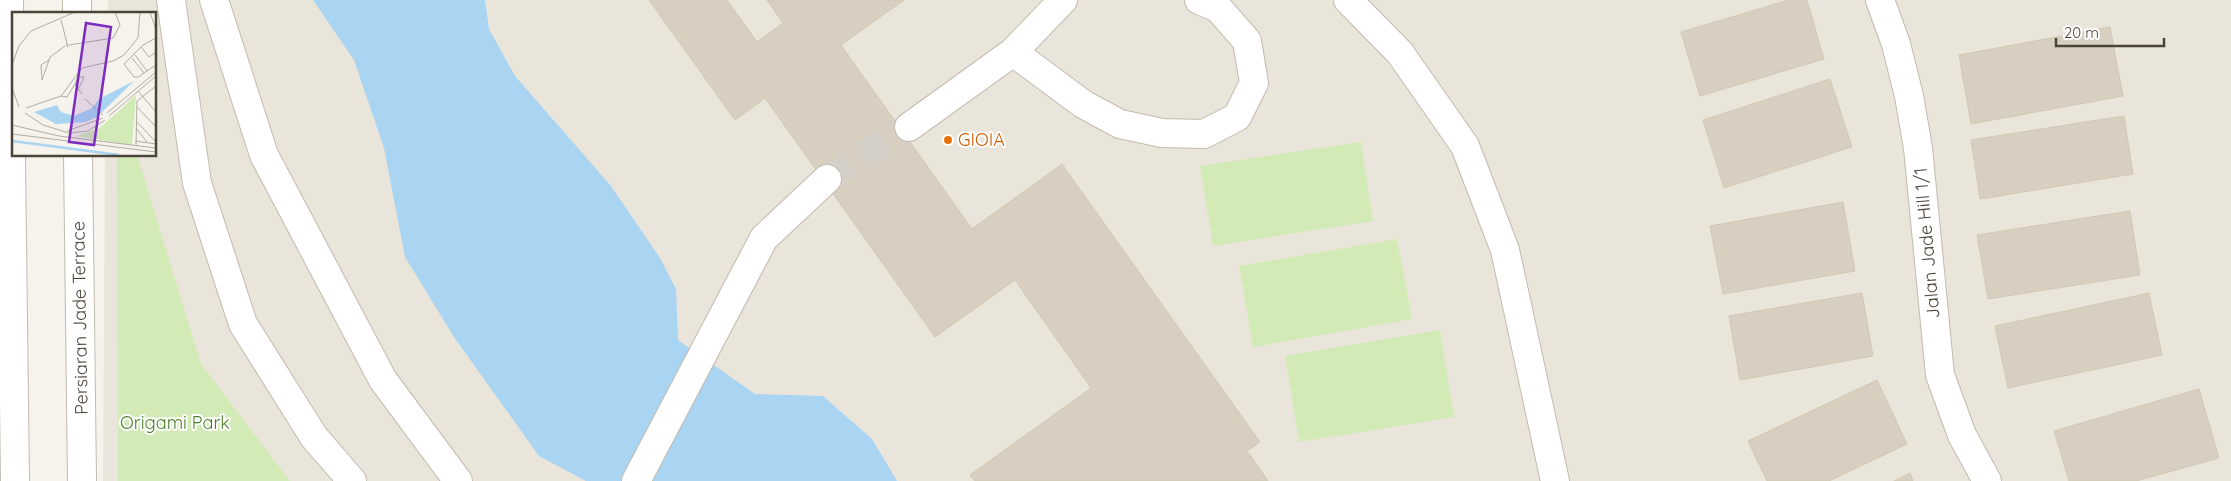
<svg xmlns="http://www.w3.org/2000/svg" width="2231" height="481" viewBox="0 0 2231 481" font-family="Quicksand,sans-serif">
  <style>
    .residential { fill: #eae5da }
    .green { fill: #d2eab5 }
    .water { fill: #a9d4f2 }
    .building { fill: #d8cfc1; stroke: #d3c7b4 }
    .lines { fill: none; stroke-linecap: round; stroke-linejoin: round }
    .minor-tunnel { stroke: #d4d0c8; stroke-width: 28; stroke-dasharray: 28 14; stroke-linecap: butt }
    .minor-casing { stroke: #c2bbae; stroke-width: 30 }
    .minor { stroke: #fff; stroke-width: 28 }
    .food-dot { fill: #e8710a; stroke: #fff; stroke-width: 2 }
    .labels { text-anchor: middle; stroke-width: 4; stroke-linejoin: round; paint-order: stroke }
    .food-label { font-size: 18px; fill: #c56008; stroke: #fff; text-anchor: start }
    .street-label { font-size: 18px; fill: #4b4439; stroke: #fff }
    .park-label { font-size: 18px; fill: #4a7f2a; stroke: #fff }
    .inset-river { fill: none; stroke: #a9d4f2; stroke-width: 2.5 }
    .inset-road { fill: none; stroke: #b2ada4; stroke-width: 1 }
    .view { fill: #7b2cbf; fill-opacity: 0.15; stroke: #7b2cbf; stroke-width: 2.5 }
    .inset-edge { fill: none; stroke: #4b4439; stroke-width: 2.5 }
  </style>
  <rect width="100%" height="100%" fill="#f6f3ec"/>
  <!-- residential -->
  <path class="residential" d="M 108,0 L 2231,0 L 2231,481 L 103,481 L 105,155 L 155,155 L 155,14 L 108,14 Z"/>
  <!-- green -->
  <path class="green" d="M 1361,142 L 1373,221 L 1213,246 L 1200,166 Z
    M 117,155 L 137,155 L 201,364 L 290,481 L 118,481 Z
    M 1397,239 L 1412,319 L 1253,347 L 1239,266 Z
    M 1440,330 L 1454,417 L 1299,442 L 1285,356 Z"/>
  <!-- water -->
  <path class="water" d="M 313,0 L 485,0 L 489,29 L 515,76 L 611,186 L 660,258 L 676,289 L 678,340 L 755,394 L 823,396 L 872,439 L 897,481 L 586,481 L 539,456 L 454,337 L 405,257 L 384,148 L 354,60 Z"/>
  <!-- building -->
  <path class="building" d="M 649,0 L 727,0 L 757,42 L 783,23 L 767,0 L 904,0 L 841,45 L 972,229 L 1062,164 L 1260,442 L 1247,451 L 1268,481 L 975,481 L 970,475 L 1091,388 L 1015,280 L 935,337 L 765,98 L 735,120 Z
    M 1789,0 L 1807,0 L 1824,59 L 1700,96 L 1681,32 Z
    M 2110,27 L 2123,96 L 1971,124 L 1959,55 Z
    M 1830,79 L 1852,147 L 1724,188 L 1703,120 Z
    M 2124,116 L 2133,174 L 1980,199 L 1971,140 Z
    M 1843,202 L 1855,271 L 1723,294 L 1710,226 Z
    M 2130,211 L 2140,275 L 1988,299 L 1977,235 Z
    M 1862,293 L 1873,356 L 1740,380 L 1729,316 Z
    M 2149,293 L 2162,355 L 2008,388 L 1995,326 Z
    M 1877,380 L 1907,444 L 1829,481 L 1767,481 L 1748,441 Z
    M 2199,389 L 2219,458 L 2136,481 L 2069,481 L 2054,431 Z
    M 1910,473 L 1913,481 L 1894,481 Z"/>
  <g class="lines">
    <!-- minor-tunnel -->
    <path class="minor-tunnel" d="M 827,179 L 909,127"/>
    <!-- minor casing -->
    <g class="minor-casing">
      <path id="minor" d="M 9,0 L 15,481
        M 77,0 L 77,14
        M 171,0 L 197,183 L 243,324 L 314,437 L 352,481
        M 214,0 L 264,155 L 383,380 L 458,481
        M 1348,0 L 1400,53 L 1465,146 L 1505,250 L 1555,481
        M 1880,0 L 1896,44 L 1909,96 L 1918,148 L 1940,375 L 1962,435 L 1987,481
        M 1013,52 L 1083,104 L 1120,124 L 1162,133 L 1204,134 L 1237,117 L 1254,83 L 1247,41 L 1218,8 L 1199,0
        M 909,127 L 1013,52 L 1063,0
        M 78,155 L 82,481
        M 636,481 L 764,238 L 827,179"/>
    </g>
    <!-- minor -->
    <use href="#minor" class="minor"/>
  </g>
  <!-- markers -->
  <circle class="food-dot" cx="948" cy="140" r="5"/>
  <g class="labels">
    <!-- food labels -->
    <g class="food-label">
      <text x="958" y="146">GIOIA</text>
    </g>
    <!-- street labels -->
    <g class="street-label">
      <text transform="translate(1927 243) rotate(-95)" y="6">Jalan Jade Hill 1/1</text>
      <text transform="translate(80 318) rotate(-91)" y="6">Persiaran Jade Terrace</text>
    </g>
    <!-- park labels -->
    <g class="park-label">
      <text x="175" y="429">Origami Park</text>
    </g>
  </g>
  <!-- overview -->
  <g transform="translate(12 12)">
    <rect width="144" height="144" fill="#f6f3ec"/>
    <path d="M 124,83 L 120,133 L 64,124 L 88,116 Z" fill="#d2eab5"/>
    <path d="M 122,69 L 85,105 L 74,110 L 44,112 L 22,100 L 45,93 L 49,100 L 62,104 L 80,96 L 87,87 Z" fill="#a9d4f2"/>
    <path class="inset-river" d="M 0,129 L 107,143"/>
    <path class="inset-road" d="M 138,0 L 144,18M 49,8 L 56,35 L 54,32M 144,26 L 131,33 L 112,52 L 122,65 L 126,65 L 144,53M 57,33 L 101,26 L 108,13 L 103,0M 129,35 L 137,45 L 144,40M 123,43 L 135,59M 120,46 L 132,61M 37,48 L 29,53 L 30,68 L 38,45 L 53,34M 0,53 L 7,34 L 19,19 L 63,0M 63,72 L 66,65 L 72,65 L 67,76M 0,76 L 7,95M 126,79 L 144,100M 49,84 L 55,85 L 63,72 L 70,82M 73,87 L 91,103M 125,95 L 144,115M 14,96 L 49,84 L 70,56 L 101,49 L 112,43 L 126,26 L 128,0M 13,101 L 31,113 L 57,121 L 76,119 L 93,108M 95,101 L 144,60M 97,104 L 144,64M 124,109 L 144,130M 0,113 L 47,124 L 144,136M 124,116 L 135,130M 55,119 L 91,106M 0,122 L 144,140M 123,129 L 144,132M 124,134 L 125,89 L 144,74"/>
    <path class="view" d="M 74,11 L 99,15 L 82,133 L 57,130 Z"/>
    <rect width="144" height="144" class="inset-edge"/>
  </g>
  <!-- scale -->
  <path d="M2056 38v8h108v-8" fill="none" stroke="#4b4439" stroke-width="2.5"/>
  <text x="2064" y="38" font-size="15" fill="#4b4439" stroke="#ffffff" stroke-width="4" paint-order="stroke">20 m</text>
</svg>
